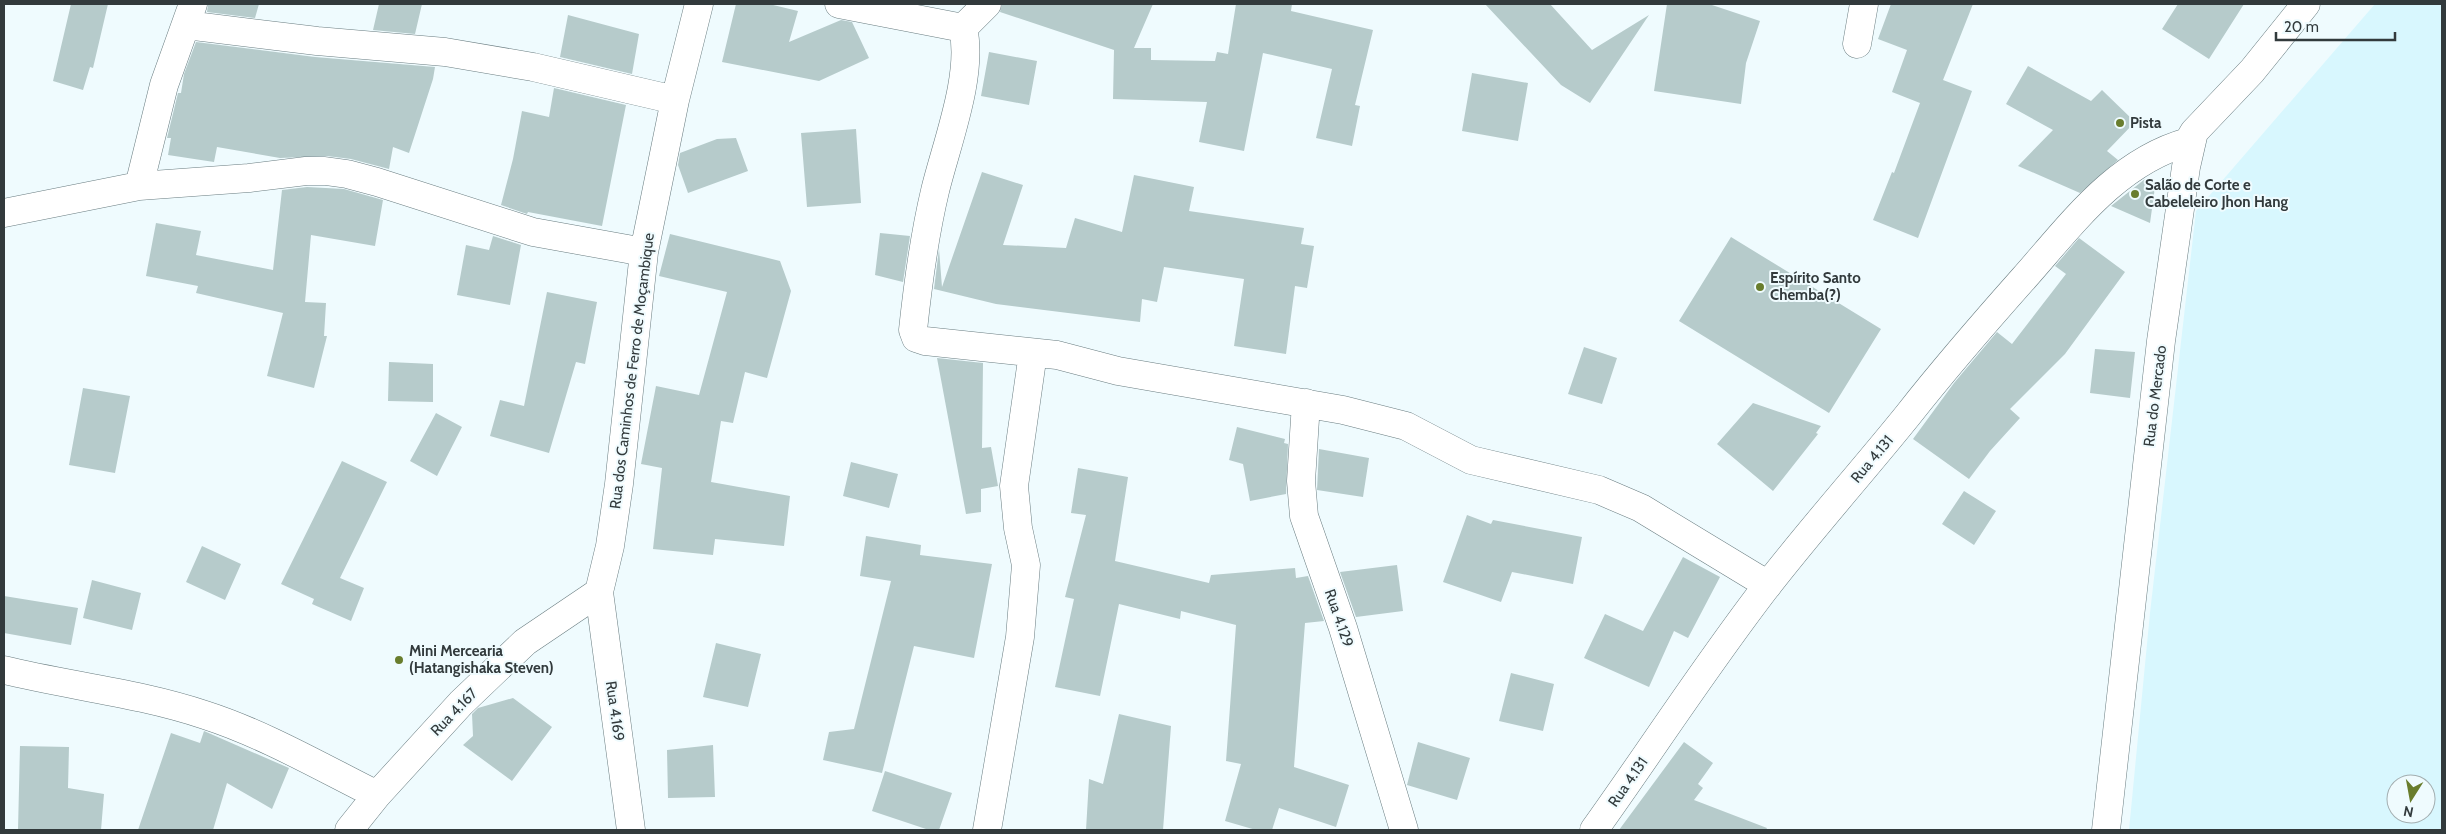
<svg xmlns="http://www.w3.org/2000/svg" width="2446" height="834" viewBox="0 0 2446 834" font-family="Cabin,sans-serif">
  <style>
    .built { fill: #d8f7fe; fill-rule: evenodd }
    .building { fill: #b6cbcb }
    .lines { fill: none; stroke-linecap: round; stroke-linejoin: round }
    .minor-casing { stroke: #6a7d81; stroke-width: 29 }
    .minor { stroke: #fff; stroke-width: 28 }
    .poi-dot { fill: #697d2d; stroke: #effbfe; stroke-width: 2 }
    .labels { text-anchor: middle; stroke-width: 4; stroke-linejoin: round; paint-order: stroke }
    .poi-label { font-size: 15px; font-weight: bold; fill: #323a3c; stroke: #effbfe; text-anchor: start }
    .street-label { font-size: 15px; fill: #323a3c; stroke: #effbfe }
  </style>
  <rect width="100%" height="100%" fill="#effbfe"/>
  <!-- built -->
  <path class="built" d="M 2375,4 L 2442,4 L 2442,830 L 2129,830 L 2150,613 L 2196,211 ZM 2396,784 L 2426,784 L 2426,814 L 2396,814 Z"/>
  <!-- building -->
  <path class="building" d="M 71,4 L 108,4 L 93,68 L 90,67 L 83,90 L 53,81 Z
    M 208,4 L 259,4 L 255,18 L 207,12 Z
    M 379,4 L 422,4 L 415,34 L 373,30 Z
    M 736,4 L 769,4 L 798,11 L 789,42 L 841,20 L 852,22 L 869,58 L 819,81 L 722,62 Z
    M 1002,4 L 1153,4 L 1134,48 L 1151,48 L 1151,60 L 1215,61 L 1217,52 L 1228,54 L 1236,4 L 1292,4 L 1291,11 L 1373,30 L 1355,105 L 1360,106 L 1352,146 L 1316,138 L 1332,69 L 1263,53 L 1244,151 L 1199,142 L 1207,102 L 1113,99 L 1114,50 L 1000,12 Z
    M 1485,4 L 1550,4 L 1592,50 L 1649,15 L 1590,103 L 1561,85 Z
    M 1667,4 L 1709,4 L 1760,21 L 1746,63 L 1741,104 L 1654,91 Z
    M 1891,4 L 1973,4 L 1943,80 L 1972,91 L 1918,238 L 1873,220 L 1892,172 L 1894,173 L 1920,103 L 1892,92 L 1907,50 L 1878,39 Z
    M 2178,4 L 2244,4 L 2209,59 L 2162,29 Z
    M 568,15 L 639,34 L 632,74 L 560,57 Z
    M 196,42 L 315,57 L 435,67 L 433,79 L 409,153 L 393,147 L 389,169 L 351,159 L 327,156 L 280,158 L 217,147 L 214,162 L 168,155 L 171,138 L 167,138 L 178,93 L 181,93 L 184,74 Z
    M 989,52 L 1037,61 L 1029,105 L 981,96 Z
    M 2028,66 L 2091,101 L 2102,90 L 2135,122 L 2107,151 L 2118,160 L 2080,193 L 2018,166 L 2053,130 L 2006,104 Z
    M 1472,73 L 1528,83 L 1518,141 L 1462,131 Z
    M 554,88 L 626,105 L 602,226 L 528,212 L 527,214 L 501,205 L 513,159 L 522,111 L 549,117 Z
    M 856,129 L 861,203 L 807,207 L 801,133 Z
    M 736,138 L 748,171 L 688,193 L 678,165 L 680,153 L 717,139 Z
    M 982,172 L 1023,185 L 1003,245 L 1066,248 L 1075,218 L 1122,232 L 1134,175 L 1194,187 L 1189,211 L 1304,228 L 1301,244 L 1314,246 L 1307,288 L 1295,286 L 1286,354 L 1234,346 L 1244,279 L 1164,267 L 1157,302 L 1142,299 L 1140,322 L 996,304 L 934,289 L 939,249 L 942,287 Z
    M 2145,179 L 2155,187 L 2150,223 L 2111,206 Z
    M 307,187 L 344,189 L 383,200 L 375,246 L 311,235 L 305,302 L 326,303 L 324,336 L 327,336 L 314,388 L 267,376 L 283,313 L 196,293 L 198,286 L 146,276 L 156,223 L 201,231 L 196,255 L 273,270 L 282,190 Z
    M 880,233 L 910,236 L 903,282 L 875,275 Z
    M 670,234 L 780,261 L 791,291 L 767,378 L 745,372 L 733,423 L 721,421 L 711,482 L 790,496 L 784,546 L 715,539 L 713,555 L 653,549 L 662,468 L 641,464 L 656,386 L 699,395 L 727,292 L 659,276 Z
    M 493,236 L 521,245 L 510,305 L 457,295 L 466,245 L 489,250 Z
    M 1731,237 L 1881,329 L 1829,413 L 1679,321 Z
    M 2079,238 L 2125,272 L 2065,354 L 2010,409 L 2020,418 L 1990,451 L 1969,479 L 1913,439 L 1954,383 L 1997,332 L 2012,344 L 2066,274 L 2055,266 Z
    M 547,292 L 597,302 L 585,364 L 576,362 L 549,453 L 490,436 L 500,400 L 524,406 Z
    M 1584,347 L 1617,358 L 1602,404 L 1568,394 Z
    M 2095,349 L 2135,352 L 2130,398 L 2090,393 Z
    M 937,358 L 983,363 L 982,448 L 991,447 L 998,486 L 981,489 L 981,512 L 966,514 Z
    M 389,362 L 433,364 L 433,402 L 388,401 Z
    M 83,388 L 130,396 L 115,473 L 69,465 Z
    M 1753,403 L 1821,426 L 1816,433 L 1818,434 L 1773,491 L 1717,444 Z
    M 436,413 L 462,427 L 437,476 L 410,461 Z
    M 1237,427 L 1285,439 L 1284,443 L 1288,444 L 1286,494 L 1250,501 L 1243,464 L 1229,460 Z
    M 1319,449 L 1369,458 L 1363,497 L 1317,490 Z
    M 342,461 L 387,482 L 340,578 L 364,588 L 351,621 L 312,604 L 314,599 L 281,584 Z
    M 851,462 L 898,474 L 889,508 L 843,496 Z
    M 1078,468 L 1128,477 L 1115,561 L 1209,583 L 1211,575 L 1295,568 L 1296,578 L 1308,576 L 1324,621 L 1305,623 L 1294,767 L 1349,785 L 1336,827 L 1279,808 L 1272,830 L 1256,830 L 1225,821 L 1241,764 L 1226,761 L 1236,625 L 1181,611 L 1180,619 L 1119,604 L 1100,696 L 1055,687 L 1074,599 L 1065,597 L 1086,515 L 1071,513 Z
    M 1964,491 L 1996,511 L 1974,545 L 1942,524 Z
    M 1467,515 L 1491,524 L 1493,520 L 1582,537 L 1573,584 L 1512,572 L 1501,602 L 1443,582 Z
    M 866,536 L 921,545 L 920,555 L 992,564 L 974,658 L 914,646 L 882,773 L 823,760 L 829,732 L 854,729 L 891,581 L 860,576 Z
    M 202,546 L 241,564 L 225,600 L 186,582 Z
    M 1683,557 L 1720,577 L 1688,638 L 1674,631 L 1649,687 L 1584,658 L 1605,614 L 1643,631 Z
    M 1397,565 L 1403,611 L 1356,617 L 1340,572 Z
    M 92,580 L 141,593 L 132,630 L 83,618 Z
    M 4,596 L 78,608 L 71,645 L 4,633 Z
    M 716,643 L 761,654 L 748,707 L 703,697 Z
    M 1511,673 L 1554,684 L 1543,731 L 1499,721 Z
    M 513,698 L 552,727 L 512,781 L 463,745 L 473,736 L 472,714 L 478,708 Z
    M 1119,714 L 1171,726 L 1163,830 L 1086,830 L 1089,779 L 1103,784 Z
    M 204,731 L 289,768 L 272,809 L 227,783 L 213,830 L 138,830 L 171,733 L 200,743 Z
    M 1418,742 L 1470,758 L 1457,800 L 1407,785 Z
    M 1684,742 L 1713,763 L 1698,784 L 1703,788 L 1694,800 L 1767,828 L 1766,830 L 1619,830 Z
    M 713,745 L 715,797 L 668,798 L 667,750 Z
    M 20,746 L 69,747 L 68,788 L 104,794 L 101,830 L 18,830 Z
    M 885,771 L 952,793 L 939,830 L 929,830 L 872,811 Z"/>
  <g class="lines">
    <!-- minor casing -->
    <g class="minor-casing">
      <path id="minor" d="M 839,4 L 963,28
        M 186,25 L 317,41 L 445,52 L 533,67 L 675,100
        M 963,28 C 974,75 946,145 935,191 C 924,237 918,283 913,330 L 916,338 L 925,341 L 1057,355 L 1118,371 L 1343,410 L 1406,426 L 1471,460 L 1599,490 L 1641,508 L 1768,585
        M 963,28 L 987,4
        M 1857,44 L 1864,4
        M 139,186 L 164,85 L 193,4
        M 4,213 L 139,186 L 249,178 L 306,171 L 325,171 L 347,174 L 377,182 L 533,232 L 644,252
        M 1306,403 L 1301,481 L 1304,516 L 1343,628 L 1404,830
        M 4,670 C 70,686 139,693 205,715 C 264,734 321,767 377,795
        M 349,830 L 377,795 L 461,703 L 525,642 L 599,592
        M 631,830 L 599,592 L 610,546 L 619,484 L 644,252 L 675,100 L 699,4
        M 987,830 L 1020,637 L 1026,565 L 1018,528 L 1014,486 L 1033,353
        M 1594,830 C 1652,749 1706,665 1767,586 C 1812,528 1862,472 1908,415 C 1945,368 1984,323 2024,278 C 2071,225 2116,162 2188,142 L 2194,132
        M 2106,830 L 2161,341 L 2186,167 L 2194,132 L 2252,71 L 2306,4"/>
    </g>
    <!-- minor -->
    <use href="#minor" class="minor"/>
  </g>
  <!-- markers -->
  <g class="poi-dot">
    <circle cx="2120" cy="123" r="5"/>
    <circle cx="2135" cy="194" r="5"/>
    <circle cx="1760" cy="287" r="5"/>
    <circle cx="399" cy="660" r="5"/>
  </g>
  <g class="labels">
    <!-- poi labels -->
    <g class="poi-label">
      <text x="2130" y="128">Pista</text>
      <text x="2145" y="190">Salão de Corte e<tspan x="2145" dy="17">Cabeleleiro Jhon Hang</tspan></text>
      <text x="1770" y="283">Espírito Santo<tspan x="1770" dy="17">Chemba(?)</tspan></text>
      <text x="409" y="656">Mini Mercearia<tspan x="409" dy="17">(Hatangishaka Steven)</tspan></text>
    </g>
    <!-- street labels -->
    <g class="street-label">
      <text transform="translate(632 371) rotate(-83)" y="5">Rua dos Caminhos de Ferro de Moçambique</text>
      <text transform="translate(2155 396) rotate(-83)" y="5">Rua do Mercado</text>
      <text transform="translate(1872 459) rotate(-50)" y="5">Rua 4.131</text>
      <text transform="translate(1339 618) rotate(71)" y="5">Rua 4.129</text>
      <text transform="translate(615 711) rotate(82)" y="5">Rua 4.169</text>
      <text transform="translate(454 712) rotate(-46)" y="5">Rua 4.167</text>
      <text transform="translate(1628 782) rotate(-55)" y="5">Rua 4.131</text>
    </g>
  </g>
  <!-- border -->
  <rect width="2446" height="834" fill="none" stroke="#323a3c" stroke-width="10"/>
  <!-- north arrow -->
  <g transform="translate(2411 799) rotate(191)"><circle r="24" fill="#effbfe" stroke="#a3aeb0"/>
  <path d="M0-4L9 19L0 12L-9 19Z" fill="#697d2d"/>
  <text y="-8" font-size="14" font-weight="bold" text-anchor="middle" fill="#323a3c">N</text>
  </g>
  <!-- scale -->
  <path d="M2276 32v8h119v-8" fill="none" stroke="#323a3c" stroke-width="2.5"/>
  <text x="2284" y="32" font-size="15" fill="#323a3c" stroke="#effbfe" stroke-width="4" paint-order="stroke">20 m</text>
</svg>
